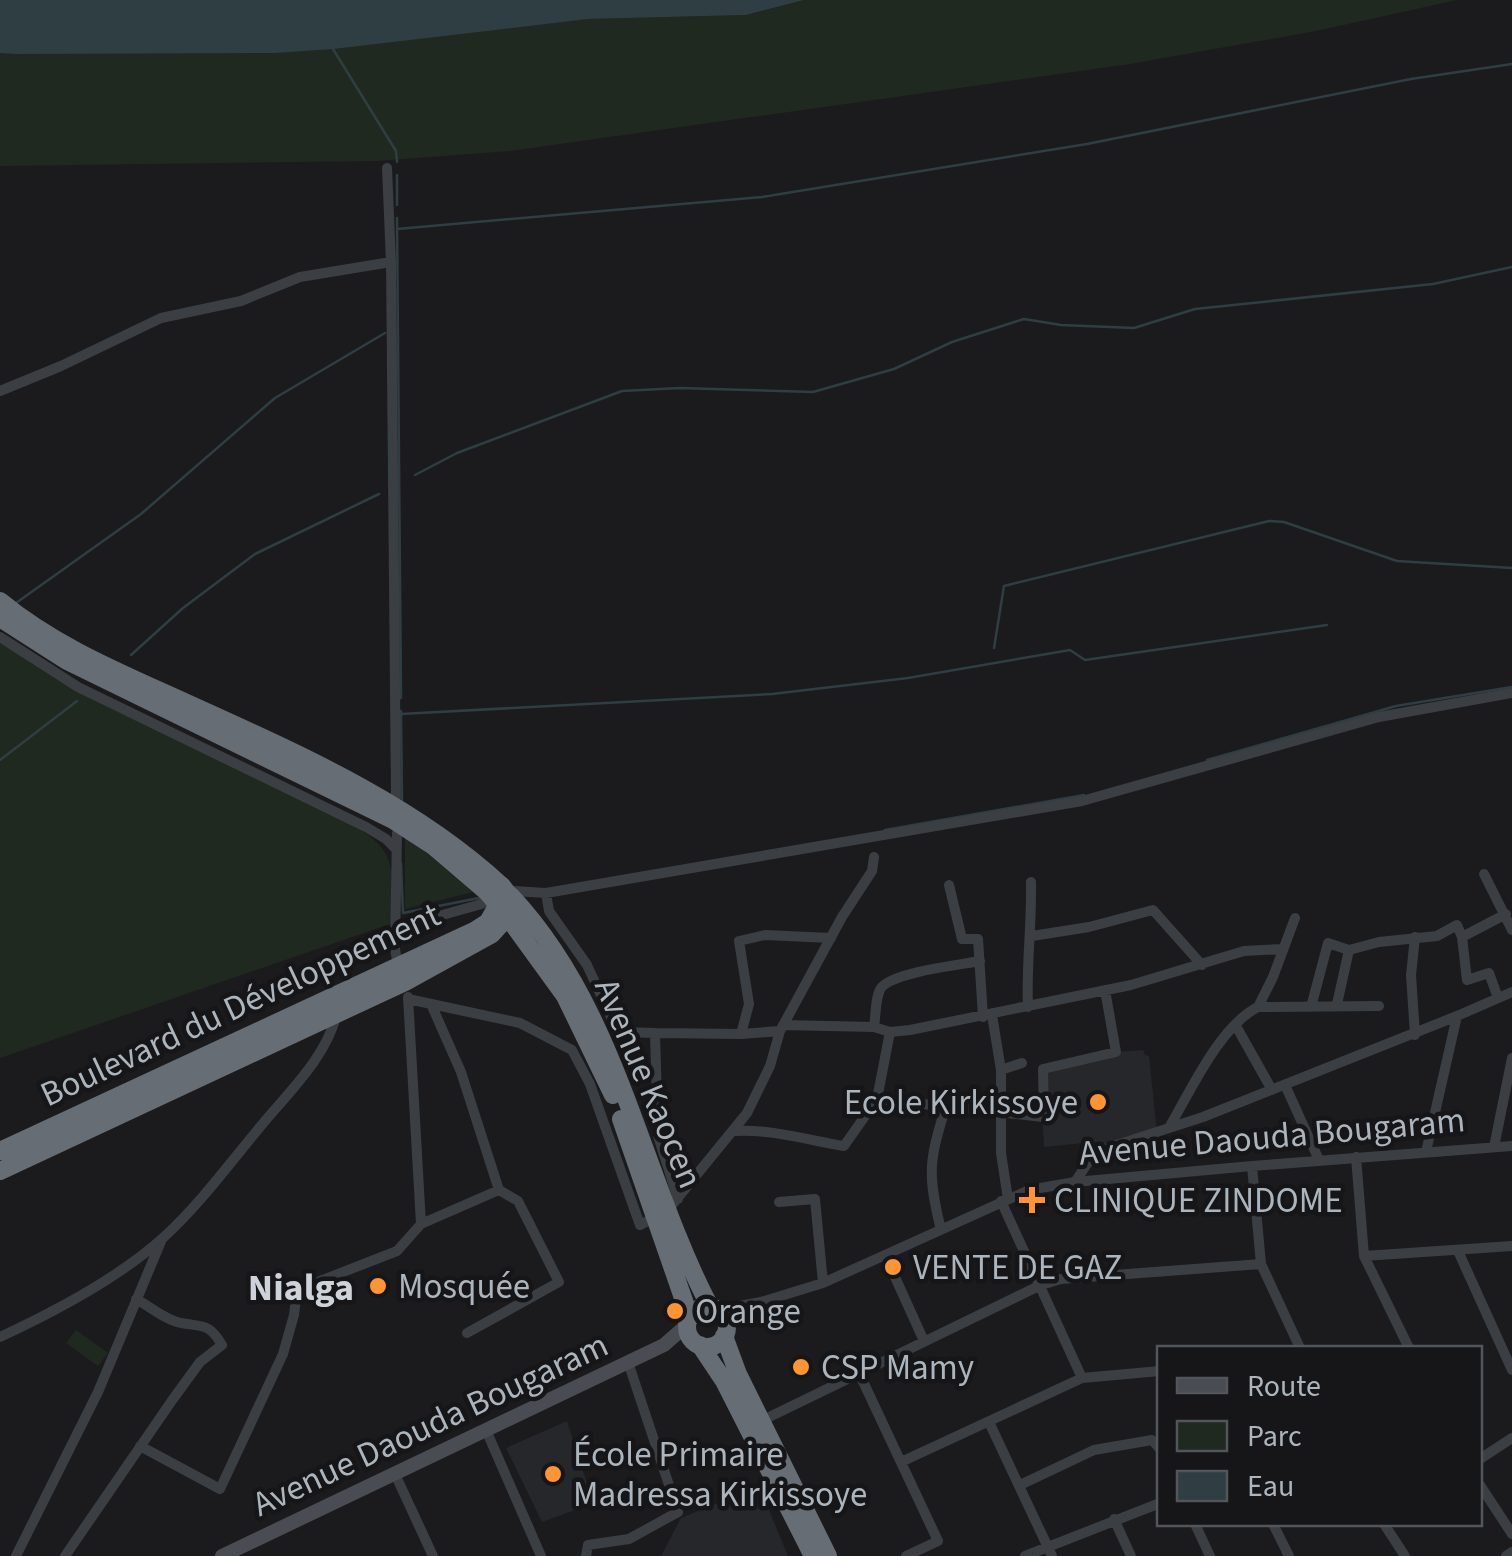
<svg xmlns="http://www.w3.org/2000/svg" width="1512" height="1556" viewBox="0 0 1512 1556" font-family="'Source Sans 3',sans-serif">
  <style>
    .built { fill: #26272a }
    .green { fill: #202920 }
    .water { fill: #2f3e43 }
    .lines { fill: none; stroke-linecap: round; stroke-linejoin: round }
    .stream { stroke: #2f3e43; stroke-width: 2.5 }
    .street { stroke: #3b3e43; stroke-width: 10 }
    .secondary { stroke: #494d53; stroke-width: 14 }
    .highway { stroke: #676d74; stroke-width: 18 }
    .highway-bridge { stroke: #676d74; stroke-width: 18 }
    .poi-dot { fill: #fe9532; stroke: #161618; stroke-width: 4 }
    .labels { text-anchor: middle; stroke-width: 9; stroke-linejoin: round; paint-order: stroke }
    .street-label { font-size: 35px; fill: #acb5bd; stroke: #161618 }
    .poi-label { font-size: 35px; fill: #acb5bd; stroke: #161618; text-anchor: start }
    .neighbourhood-label { font-size: 38px; font-weight: bold; fill: #ced3d9; stroke: #161618 }
  </style>
  <rect width="100%" height="100%" fill="#1b1b1d"/>
  <!-- built -->
  <path class="built" d="M 1143,1050 L 1145,1055 L 1149,1056 L 1157,1134 L 1087,1154 L 1083,1143 L 1044,1147 L 1039,1065 L 1089,1054 Z
    M 567,1421 L 590,1493 L 580,1496 L 583,1507 L 542,1522 L 506,1448 Z
    M 759,1486 L 788,1556 L 661,1556 L 681,1518 Z"/>
  <!-- green -->
  <path class="green" d="M 804,0 L 1457,0 L 1316,31 L 1130,64 L 510,151 L 376,161 L 0,166 L 0,53 L 275,53 L 588,19 L 746,15 Z
    M 0,643 L 104,705 L 344,819 C 401,853 390,862 393,923 L 0,1058 Z
    M 405,835 L 473,892 L 405,909 Z
    M 76,1330 L 108,1353 L 98,1366 L 66,1343 Z"/>
  <!-- water -->
  <path class="water" d="M 0,0 L 804,0 L 746,15 L 588,19 L 333,49 L 275,53 L 17,54 L 0,53 Z"/>
  <g class="lines">
    <!-- stream -->
    <path class="stream" d="M 333,49 L 396,151 L 397,162
      M 397,175 L 397,205
      M 397,218 L 401,698
      M 397,229 L 762,197 L 1087,144 L 1411,79 L 1512,64
      M 415,475 L 457,453 L 622,391 L 680,388 L 813,392 L 894,369 L 952,342 L 1024,319 L 1061,325 L 1134,328 L 1195,309 L 1433,284 L 1512,267
      M 16,603 L 141,514 L 275,398 L 385,333
      M 994,648 L 1004,586 L 1269,521 L 1284,522 L 1397,561 L 1512,568
      M 131,655 L 183,608 L 255,554 L 379,494
      M 401,711 L 402,800
      M 401,714 L 772,694 L 908,678 L 1070,650 L 1085,660 L 1327,625
      M 0,760 L 77,701
      M 1207,760 L 1396,706 L 1512,687
      M 885,830 L 1084,795
      M 401,863 L 403,913 L 484,897"/>
    <!-- street -->
    <path class="street" d="M 387,168 L 391,262 L 396,797
      M 0,391 L 61,366 L 161,318 L 241,301 L 300,277 L 391,262
      M 0,637 L 78,687 L 366,827 L 386,839 L 396,849
      M 397,833 L 395,949 L 398,966
      M 1484,874 L 1512,930
      M 949,885 L 962,939 L 978,939 L 983,1017
      M 546,893 L 549,911 L 587,965 L 618,1032 L 655,1033
      M 1295,918 L 1273,977 L 1258,1007 L 1379,1006
      M 396,928 L 478,905 L 514,891 L 546,893 L 1082,801 L 1379,717 L 1512,693
      M 1032,936 L 1089,927 L 1153,910 L 1202,965
      M 408,997 L 421,1224
      M 1498,998 L 1489,973 L 1467,980 L 1462,937 L 1506,914
      M 408,999 L 520,1023 L 572,1050 L 590,1084 L 640,1225 L 667,1211 L 747,1113 L 770,1066 L 780,1031 L 842,917 L 872,871 L 874,857
      M 431,1004 L 461,1072 L 499,1190 L 518,1201 L 559,1282 L 467,1333
      M 1337,1004 L 1349,950
      M 1028,1007 C 1026,965 1032,925 1031,882
      M 1311,1007 L 1328,943 L 1349,950 L 1379,942 L 1437,936 L 1457,925 L 1462,937
      M 992,1015 L 1001,1070 L 1001,1153 L 1008,1199
      M 1457,1016 L 1512,992
      M 783,1025 L 874,1027 L 890,1032 L 910,1030 L 1131,985 L 1244,951 L 1282,949
      M 1236,1026 L 1272,1090
      M 874,1027 C 876,1016 875,997 881,988 C 893,972 959,965 980,961
      M 890,1032 L 877,1099 L 1044,1117 L 1043,1069 L 1116,1052 L 1105,990
      M 741,1034 L 749,1004 L 739,941 L 765,935 L 831,938
      M 1415,1035 L 1411,975 L 1415,937
      M 1001,1070 L 1022,1063
      M 1285,1085 L 1319,1160
      M 1170,1126 C 1191,1090 1220,1026 1258,1007
      M 735,1131 C 772,1129 808,1140 844,1146 L 877,1099
      M 1494,1147 L 1512,1058
      M 1356,1157 L 1364,1256 L 1409,1348
      M 1252,1166 L 1261,1264 L 1300,1348
      M 1075,1182 L 1095,1152 L 1203,1117 L 1457,1016 L 1426,1152
      M 678,1199 L 658,1136 L 655,1033 L 741,1034 L 780,1031
      M 1001,1201 L 1082,1378
      M 779,1202 L 815,1199 L 823,1283
      M 941,1230 C 927,1173 929,1161 946,1106
      M 1458,1251 L 1512,1370
      M 885,1255 L 924,1341
      M 1364,1256 L 1512,1246
      M 718,1310 L 761,1302 L 823,1283 L 1029,1190 L 1075,1182 L 1252,1166 L 1512,1146
      M 727,1323 L 756,1305
      M 0,1337 C 54,1312 120,1277 164,1237 C 202,1202 232,1160 265,1121 C 293,1088 327,1055 337,1013
      M 859,1373 L 938,1541 L 906,1556
      M 761,1421 L 1041,1285 L 1061,1279 L 1261,1264
      M 989,1422 L 1052,1556
      M 486,1430 L 541,1556
      M 140,1446 L 220,1489 L 283,1354 L 294,1315 L 297,1290 L 397,1251 L 421,1224 L 499,1190
      M 1480,1459 L 1512,1438
      M 901,1462 L 1082,1378 L 1160,1371
      M 395,1474 L 433,1556
      M 1020,1485 L 1094,1450 L 1152,1440 L 1160,1449
      M 1480,1485 L 1512,1534
      M 1114,1519 L 1131,1556
      M 1195,1524 L 1210,1556
      M 1273,1524 L 1289,1556
      M 1384,1524 L 1405,1556
      M 16,1556 L 98,1392 L 162,1239
      M 65,1556 L 173,1399 L 200,1362 L 222,1345 C 209,1323 203,1327 181,1323 C 167,1321 149,1306 136,1299
      M 586,1556 L 588,1545 L 629,1539 L 678,1512 L 628,1362
      M 1025,1556 L 1160,1503
      M 1506,1556 L 1512,1552"/>
    <!-- secondary -->
    <path class="secondary" d="M 222,1556 L 664,1345 L 688,1324"/>
    <!-- highway -->
    <path class="highway" d="M 0,601 C 53,645 118,672 180,700 C 292,751 410,801 502,886
      M 0,618 L 67,661 L 393,820 L 433,846 L 488,893
      M 511,896 C 618,1010 640,1173 710,1307
      M 504,912 L 565,996 L 613,1095
      M 621,1119 L 690,1318
      M 0,1151 L 474,931 L 488,922 L 498,904
      M 0,1171 L 405,982 L 492,934 L 512,912 L 509,895
      M687 1327a20 20 0 1 1 40 0a20 20 0 1 1-40 0Z
      M 724,1336 L 738,1374 L 828,1556
      M 700,1345 L 724,1381 L 813,1556"/>
    <!-- highway-bridge -->
    <path class="highway-bridge" d="M 502,886 L 509,895
      M 488,893 L 497,904"/>
  </g>
  <!-- markers -->
  <g class="poi-dot">
    <circle cx="1098" cy="1102" r="10"/>
    <path d="M1027 1185h10v10h10v10h-10v10h-10v-10h-10v-10h10z"/>
    <circle cx="893" cy="1267" r="10"/>
    <circle cx="378" cy="1286" r="10"/>
    <circle cx="675" cy="1311" r="10"/>
    <circle cx="801" cy="1367" r="10"/>
    <circle cx="553" cy="1474" r="10"/>
  </g>
  <g class="labels">
    <!-- street labels -->
    <g class="street-label">
      <text transform="translate(240 1004) rotate(-25)" y="12">Boulevard du Développement</text>
      <text transform="translate(649 1083) rotate(67)" y="12">Avenue Kaocen</text>
      <text transform="translate(1272 1136) rotate(-5)" y="12">Avenue Daouda Bougaram</text>
      <text transform="translate(430 1424) rotate(-25)" y="12">Avenue Daouda Bougaram</text>
    </g>
    <!-- poi labels -->
    <g class="poi-label">
      <text x="1078" y="1114" text-anchor="end">Ecole Kirkissoye</text>
      <text x="1054" y="1212">CLINIQUE ZINDOME</text>
      <text x="913" y="1279">VENTE DE GAZ</text>
      <text x="398" y="1298">Mosquée</text>
      <text x="695" y="1323">Orange</text>
      <text x="821" y="1379">CSP Mamy</text>
      <text x="573" y="1466">École Primaire<tspan x="573" dy="40">Madressa Kirkissoye</tspan></text>
    </g>
    <!-- neighbourhood labels -->
    <g class="neighbourhood-label">
      <text x="301" y="1300">Nialga</text>
    </g>
  </g>
  <!-- legend -->
  <rect x="1157" y="1346" width="325" height="180" fill="#161618" stroke="#52565a" stroke-width="2.5"/>
  <rect x="1177" y="1378" width="50" height="15" fill="#494d53" stroke="#52565a" stroke-width="2.5"/>
  <text x="1247" y="1396" font-size="30" fill="#acb5bd">Route</text>
  <rect x="1177" y="1421" width="50" height="30" fill="#202920" stroke="#52565a" stroke-width="2.5"/>
  <text x="1247" y="1446" font-size="30" fill="#acb5bd">Parc</text>
  <rect x="1177" y="1471" width="50" height="30" fill="#2f3e43" stroke="#52565a" stroke-width="2.5"/>
  <text x="1247" y="1496" font-size="30" fill="#acb5bd">Eau</text>
</svg>
